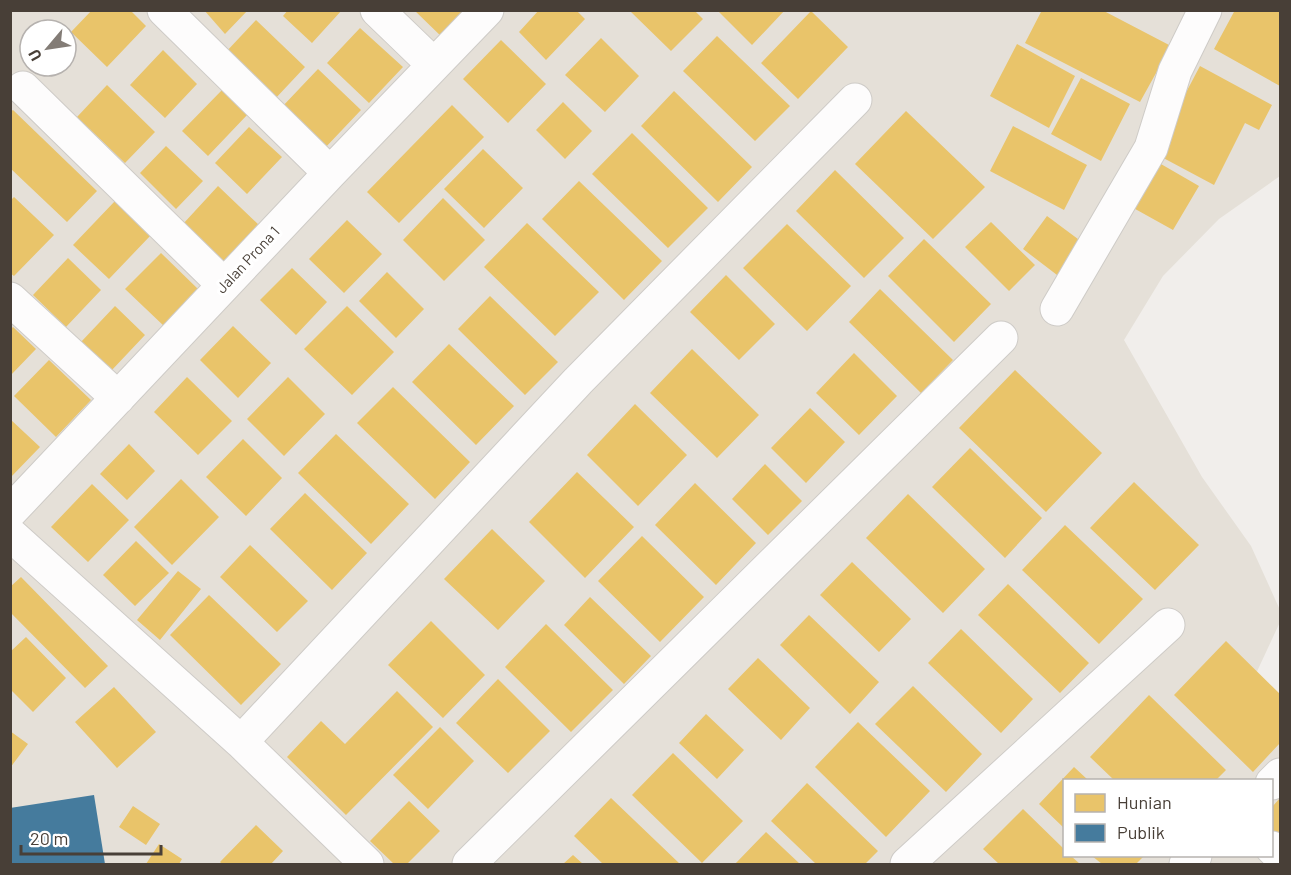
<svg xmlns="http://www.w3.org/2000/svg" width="1291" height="875" viewBox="0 0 1291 875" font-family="Barlow,sans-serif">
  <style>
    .residential { fill: #e5e0d8; fill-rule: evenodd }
    .homes { fill: #e9c46a }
    .public { fill: #457b9d }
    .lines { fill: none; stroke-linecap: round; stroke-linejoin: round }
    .street-casing { stroke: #cecbc7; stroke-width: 35 }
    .street { stroke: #fdfcfc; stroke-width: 33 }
    .labels { text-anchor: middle; stroke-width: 6; stroke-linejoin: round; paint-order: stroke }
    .street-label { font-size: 15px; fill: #483f37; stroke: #fff }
  </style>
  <rect width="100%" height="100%" fill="#f1eeeb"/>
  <!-- residential -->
  <path class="residential" d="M 10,11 L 1280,11 L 1280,176 L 1219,219 L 1163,276 L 1124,340 L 1202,477 L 1251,546 L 1280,610 L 1280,622 L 1253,680 L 1280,707 L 1280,864 L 11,864 ZM 30,30 L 66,30 L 66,66 L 30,66 ZM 1064,780 L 1272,780 L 1272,856 L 1064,856 Z"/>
  <!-- homes -->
  <path class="homes" d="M 92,10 L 130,10 L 146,26 L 107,67 L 71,32 Z
    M 204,10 L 248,10 L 225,34 Z
    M 288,10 L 342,10 L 312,43 L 283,16 Z
    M 414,10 L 472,10 L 445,40 Z
    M 539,10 L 576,10 L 585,19 L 546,60 L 519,32 Z
    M 633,10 L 694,10 L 703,19 L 671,51 L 631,12 Z
    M 717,10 L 785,10 L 752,45 Z
    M 1042,10 L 1102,10 L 1171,46 L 1140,102 L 1025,43 Z
    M 1235,10 L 1280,10 L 1280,86 L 1214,49 Z
    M 811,11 L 848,47 L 798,99 L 761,63 Z
    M 256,20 L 305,67 L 274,100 L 225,53 Z
    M 360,28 L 403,67 L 369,103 L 327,63 Z
    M 717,36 L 790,106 L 755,141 L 683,71 Z
    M 601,38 L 639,76 L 605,112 L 565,75 Z
    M 501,40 L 546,84 L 508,123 L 463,79 Z
    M 1017,44 L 1075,76 L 1049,128 L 990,96 Z
    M 163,50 L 197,84 L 165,118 L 130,85 Z
    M 1200,66 L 1272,105 L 1259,130 L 1245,123 L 1214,185 L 1154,153 Z
    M 318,69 L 361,110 L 324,149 L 281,108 Z
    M 1081,78 L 1130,104 L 1101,161 L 1051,134 Z
    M 107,85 L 155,132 L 125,163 L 77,117 Z
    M 222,90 L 248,114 L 208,156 L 182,131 Z
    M 674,91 L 752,167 L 718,202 L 641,126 Z
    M 563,102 L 592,131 L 565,159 L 536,130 Z
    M 452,105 L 484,137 L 399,223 L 367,192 Z
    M 13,110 L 97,191 L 67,222 L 10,168 L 10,112 Z
    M 906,111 L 985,187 L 933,239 L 855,164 Z
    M 1013,126 L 1087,165 L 1064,210 L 990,171 Z
    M 249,127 L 282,157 L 247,194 L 215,163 Z
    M 632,133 L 708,208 L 668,248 L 592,174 Z
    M 166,146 L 203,181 L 176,209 L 140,173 Z
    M 483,149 L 523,188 L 484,228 L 444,189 Z
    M 1154,160 L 1199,186 L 1173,230 L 1128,205 Z
    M 835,170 L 904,238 L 864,278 L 796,211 Z
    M 579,181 L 662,261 L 624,300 L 542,219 Z
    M 218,186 L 261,227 L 226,264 L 183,224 Z
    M 14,197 L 54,235 L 14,276 L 10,273 L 10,201 Z
    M 443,198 L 485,240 L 444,281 L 403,240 Z
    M 115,201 L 151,235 L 109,279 L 73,245 Z
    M 1047,216 L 1086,245 L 1061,278 L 1023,249 Z
    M 347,220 L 382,254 L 344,293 L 309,259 Z
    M 991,222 L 1035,265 L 1009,291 L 965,247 Z
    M 527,223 L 599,292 L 555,336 L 484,267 Z
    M 787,224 L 851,286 L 807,331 L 743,268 Z
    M 924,239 L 991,304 L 954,342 L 888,276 Z
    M 161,253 L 199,290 L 165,327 L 125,289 Z
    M 68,258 L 101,290 L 66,327 L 33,295 Z
    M 292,268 L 327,302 L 296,335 L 260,300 Z
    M 387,272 L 424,309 L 396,338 L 359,301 Z
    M 726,275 L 775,324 L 739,360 L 690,312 Z
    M 880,289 L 953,360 L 921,393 L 849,322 Z
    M 490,296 L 558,362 L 525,395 L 458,329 Z
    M 115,306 L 145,335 L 111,371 L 81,342 Z
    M 347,306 L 394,352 L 352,395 L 304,349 Z
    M 233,326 L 271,363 L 238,398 L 200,360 Z
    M 13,327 L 36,349 L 10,376 L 10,330 Z
    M 449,344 L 514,406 L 476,445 L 412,382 Z
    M 692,349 L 759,415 L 717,458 L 650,393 Z
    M 854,353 L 897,396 L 859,435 L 816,393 Z
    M 49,360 L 91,400 L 56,437 L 14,396 Z
    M 1015,370 L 1102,453 L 1046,512 L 959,428 Z
    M 187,377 L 232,421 L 198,455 L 154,412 Z
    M 288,377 L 325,414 L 284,456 L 247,419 Z
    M 393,387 L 470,462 L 435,499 L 357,423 Z
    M 635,404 L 687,455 L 638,506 L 587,455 Z
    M 810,408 L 845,442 L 806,483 L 771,448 Z
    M 10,419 L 40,447 L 10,478 Z
    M 336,434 L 409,504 L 371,544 L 298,473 Z
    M 243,439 L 282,478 L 246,516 L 206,477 Z
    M 129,444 L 155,471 L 127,500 L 100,474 Z
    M 970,448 L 1042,518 L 1005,558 L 932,487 Z
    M 765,464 L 802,501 L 768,535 L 732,499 Z
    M 577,472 L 634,527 L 585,578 L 529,522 Z
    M 181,479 L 219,517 L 172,565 L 134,527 Z
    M 1134,482 L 1199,545 L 1155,590 L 1090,528 Z
    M 695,483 L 756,543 L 716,585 L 655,525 Z
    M 92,484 L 129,520 L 88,562 L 51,527 Z
    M 305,493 L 367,553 L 332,590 L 270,529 Z
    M 908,494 L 985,569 L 943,613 L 866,538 Z
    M 1065,525 L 1143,599 L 1099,644 L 1022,570 Z
    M 492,529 L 545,581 L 498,630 L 444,579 Z
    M 642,536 L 704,597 L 660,642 L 598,581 Z
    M 136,541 L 169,573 L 135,606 L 103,575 Z
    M 250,545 L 308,601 L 277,632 L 220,577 Z
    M 852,562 L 911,619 L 879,652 L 820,595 Z
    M 178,571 L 201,589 L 160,640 L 137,620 Z
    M 21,577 L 108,666 L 85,688 L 10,612 L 10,587 Z
    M 1008,584 L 1089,663 L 1060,693 L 978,615 Z
    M 209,595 L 281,664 L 241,705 L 170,635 Z
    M 590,597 L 651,656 L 624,684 L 564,625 Z
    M 809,615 L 879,682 L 850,714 L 780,645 Z
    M 431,621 L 485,675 L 443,718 L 388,665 Z
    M 546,624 L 613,690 L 571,732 L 505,667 Z
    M 961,629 L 1033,699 L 1001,733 L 928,663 Z
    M 26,637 L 66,678 L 33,712 L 10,689 L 10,652 Z
    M 1226,641 L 1280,694 L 1280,743 L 1253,772 L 1174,695 Z
    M 758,658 L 810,708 L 781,740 L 728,689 Z
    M 498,679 L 550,731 L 508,773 L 456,723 Z
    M 913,686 L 982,754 L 946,792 L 875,724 Z
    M 114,687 L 156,732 L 117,768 L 75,722 Z
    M 397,691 L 433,727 L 346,815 L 287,757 L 321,721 L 345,744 Z
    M 1149,695 L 1226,770 L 1216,780 L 1114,780 L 1090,757 Z
    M 706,714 L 744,750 L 717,779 L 679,743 Z
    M 858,722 L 930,791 L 886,837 L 815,767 Z
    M 440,727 L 474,761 L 428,809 L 393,775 Z
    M 10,731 L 28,744 L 10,768 Z
    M 673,753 L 743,821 L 702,863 L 632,795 Z
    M 1074,767 L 1088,780 L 1064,780 L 1064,828 L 1039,804 Z
    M 807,783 L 878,851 L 865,864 L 816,864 L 771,821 Z
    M 611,798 L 680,864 L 603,864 L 574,836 Z
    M 1280,798 L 1280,839 L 1272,830 L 1272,807 Z
    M 409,801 L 440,831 L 407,864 L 394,864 L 370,841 Z
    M 133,806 L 160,824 L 146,845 L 119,827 Z
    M 1023,809 L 1064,849 L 1064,856 L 1071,856 L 1080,864 L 999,864 L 983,849 Z
    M 256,825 L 283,851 L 271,864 L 222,864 L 220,862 Z
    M 766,832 L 800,864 L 735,864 Z
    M 159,844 L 182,859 L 179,864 L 146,864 Z
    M 573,855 L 583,864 L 563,864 Z
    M 1092,856 L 1144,856 L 1136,864 L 1102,864 Z"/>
  <!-- public -->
  <path class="public" d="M 94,795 L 105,864 L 10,864 L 10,808 Z"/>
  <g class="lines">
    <!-- street casing -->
    <g class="street-casing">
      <path id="street" d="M 164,10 L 330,173
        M 377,10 L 433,64
        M 23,88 L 224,285
        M 10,299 L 118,398
        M 1057,309 L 1151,148 L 1175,71 L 1205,10
        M 10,512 L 330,173 L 487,10
        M 10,534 L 241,742 L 367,864
        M 241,742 L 578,381 L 855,100
        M 1272,783 L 1280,775
        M 1272,848 L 1280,856
        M 469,864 L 1001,338
        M 907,864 L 1168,625
        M 1186,864 L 1195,856"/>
    </g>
    <!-- street -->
    <use href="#street" class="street"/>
  </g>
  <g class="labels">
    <!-- street labels -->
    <g class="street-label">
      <text transform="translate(248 260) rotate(-47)" y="5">Jalan Prona 1</text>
    </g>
  </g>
  <!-- border -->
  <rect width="1291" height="875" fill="none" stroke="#483f37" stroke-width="24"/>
  <!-- legend -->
  <rect x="1063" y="779" width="210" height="78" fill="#ffffff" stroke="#b6b2af" stroke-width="1.5"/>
  <rect x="1075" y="794" width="30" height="18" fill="#e9c46a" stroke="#b6b2af" stroke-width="1.5"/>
  <text x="1117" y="809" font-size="18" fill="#483f37">Hunian</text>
  <rect x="1075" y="824" width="30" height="18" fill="#457b9d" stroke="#b6b2af" stroke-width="1.5"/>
  <text x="1117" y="839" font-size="18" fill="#483f37">Publik</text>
  <!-- north arrow -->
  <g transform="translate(48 48) rotate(241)"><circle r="28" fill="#ffffff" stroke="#b6b2af" stroke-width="1.5"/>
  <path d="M0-4.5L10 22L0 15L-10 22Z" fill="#837c76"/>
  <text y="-9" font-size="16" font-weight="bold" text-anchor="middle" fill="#483f37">U</text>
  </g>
  <!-- scale -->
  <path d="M21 845v9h140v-9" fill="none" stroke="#483f37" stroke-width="3"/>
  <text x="30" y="845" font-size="18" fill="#483f37" stroke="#ffffff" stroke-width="4.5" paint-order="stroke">20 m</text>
</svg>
